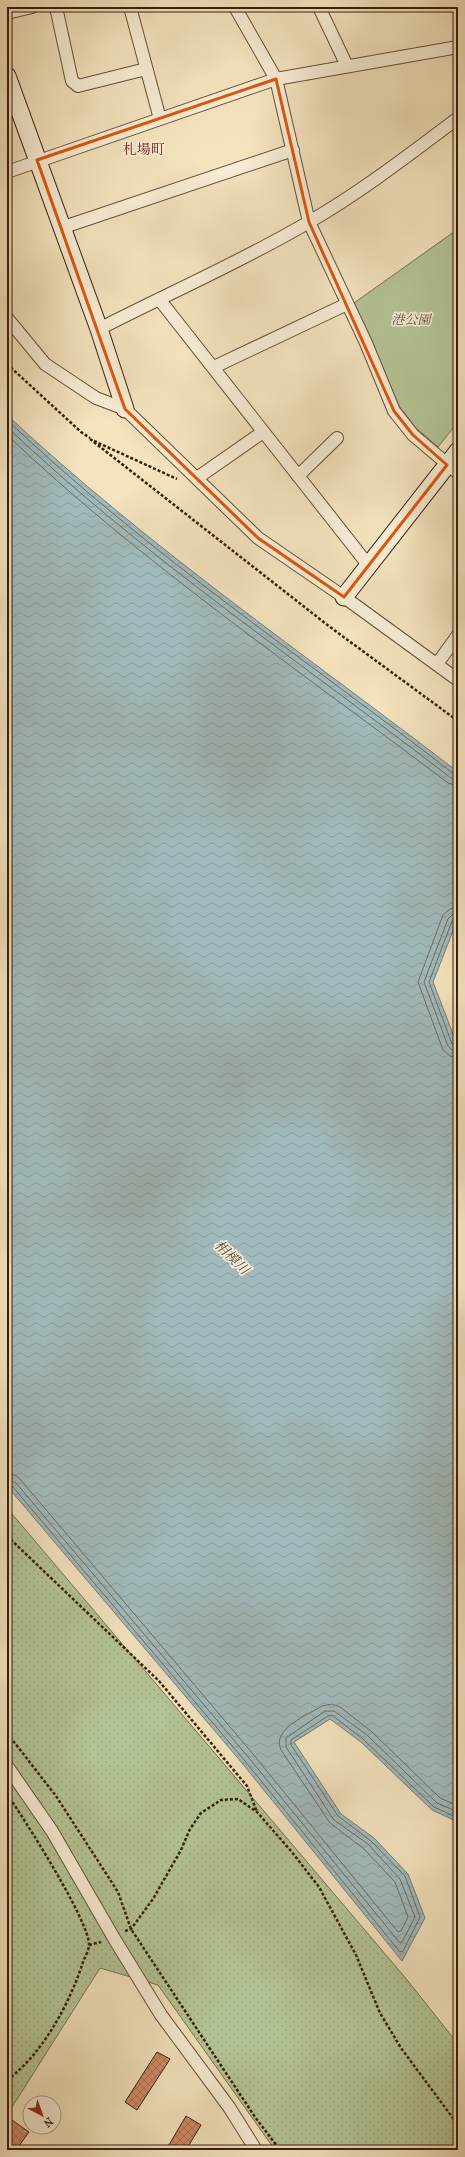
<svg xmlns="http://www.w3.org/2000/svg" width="465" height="2157" viewBox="0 0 465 2157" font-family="'IM FELL French Canon','Noto Serif JP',serif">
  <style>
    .grass { fill: url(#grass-dots); stroke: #767152 }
    .green { fill: #b4c597; stroke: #767152 }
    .water { fill: url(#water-waves); stroke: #777c76 }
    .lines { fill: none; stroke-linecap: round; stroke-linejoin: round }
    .shore { stroke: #6c6c64; stroke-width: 1 }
    .building { fill: url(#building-cross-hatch); stroke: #381d0c }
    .street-casing { stroke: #674e38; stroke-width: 14 }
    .secondary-casing { stroke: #381d0c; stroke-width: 19 }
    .path { stroke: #381d0c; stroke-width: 2.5; stroke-dasharray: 3 2; stroke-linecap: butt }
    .street { stroke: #f7edd5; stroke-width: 12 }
    .secondary { stroke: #f7edd5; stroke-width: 17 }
    .marked { fill: none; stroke: #df560c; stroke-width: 3; stroke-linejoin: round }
    .labels { text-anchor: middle; stroke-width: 3.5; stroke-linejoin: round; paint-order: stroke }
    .park-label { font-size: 13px; font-style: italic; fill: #5d4f36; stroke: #f7edd5 }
    .neighbourhood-label { font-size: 14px; fill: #7a1f14; stroke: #f7edd5 }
    .water-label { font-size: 14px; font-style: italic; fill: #584c41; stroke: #f7edd5 }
  </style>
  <defs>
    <pattern id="grass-dots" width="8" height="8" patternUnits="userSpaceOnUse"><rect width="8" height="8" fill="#b4c597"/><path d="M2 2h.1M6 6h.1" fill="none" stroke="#9ca981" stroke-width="1.8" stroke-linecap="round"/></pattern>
    <pattern id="water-waves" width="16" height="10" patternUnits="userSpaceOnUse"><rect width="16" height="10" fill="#a1bbbd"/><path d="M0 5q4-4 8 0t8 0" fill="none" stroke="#8ba0a1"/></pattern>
    <pattern id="building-cross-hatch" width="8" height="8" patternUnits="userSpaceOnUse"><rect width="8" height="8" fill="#d08a68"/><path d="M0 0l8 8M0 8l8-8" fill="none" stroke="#aa7054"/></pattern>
  </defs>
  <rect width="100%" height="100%" fill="#f3e3be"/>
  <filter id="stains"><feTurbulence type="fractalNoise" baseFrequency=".005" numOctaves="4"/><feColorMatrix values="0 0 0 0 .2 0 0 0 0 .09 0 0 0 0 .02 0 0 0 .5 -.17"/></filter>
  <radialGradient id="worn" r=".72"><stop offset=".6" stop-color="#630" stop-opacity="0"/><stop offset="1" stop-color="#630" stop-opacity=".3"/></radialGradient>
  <!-- grass -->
  <path class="grass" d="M 7,1508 L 408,1981 L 458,2044 L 458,2150 L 275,2150 L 158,1985 L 100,1968 L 7,2115 Z"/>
  <!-- green -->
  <path class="green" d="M 458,229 L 458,422 L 438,447 L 416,428 L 399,406 L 354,303 Z"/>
  <!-- water -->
  <path class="water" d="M 7,415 C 147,546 306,655 458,772 L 458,918 L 433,982 L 458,1047 L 458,1822 L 432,1810 L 361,1742 L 330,1719 L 294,1742 L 341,1814 L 374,1838 L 408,1874 L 425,1918 L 402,1961 L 242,1763 L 7,1486 Z"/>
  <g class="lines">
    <!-- shore -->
    <path class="shore" d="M 7,420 C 145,551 304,658 454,774 L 458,775
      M 7,427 C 144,557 302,663 451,778 L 458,780
      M 7,435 C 143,564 299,670 448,783 L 458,786
      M 458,907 L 450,909 L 443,915 L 418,982 L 443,1050 L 450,1056 L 458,1058
      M 458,913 L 452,915 L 448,919 L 424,982 L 448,1046 L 452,1050 L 458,1052
      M 458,918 L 452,921 L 429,982 L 452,1044 L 458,1047
      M 7,1473 L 15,1475 L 20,1479 L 253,1754 L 398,1932 L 401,1931 L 408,1917 L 395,1882 L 364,1849 L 330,1823 L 281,1750 C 271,1729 308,1715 322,1706 L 332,1704 L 340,1707 L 371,1731 L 440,1798 L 458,1806
      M 7,1479 L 16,1483 L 249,1758 L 400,1943 L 402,1942 L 415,1917 L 400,1879 L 368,1844 L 334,1820 L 286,1747 L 286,1738 L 325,1711 L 334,1711 L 367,1735 L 437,1803 L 458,1812
      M 7,1484 L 12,1486 L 245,1761 L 400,1952 L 403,1951 L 420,1917 L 405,1876 L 371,1841 L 338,1816 L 291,1745 L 291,1740 L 328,1716 L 332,1715 L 363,1739 L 434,1807 L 458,1818"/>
  </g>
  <!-- building -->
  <path class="building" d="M 157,2052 L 170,2059 L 137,2110 L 125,2102 Z
    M 186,2116 L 201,2125 L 186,2150 L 166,2150 Z
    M 12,2120 L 29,2132 L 16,2150 L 7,2150 L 7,2127 Z"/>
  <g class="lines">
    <!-- street casing -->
    <g class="street-casing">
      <path id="street" d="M 56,7 L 72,81 L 78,86 L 146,69
        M 130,7 L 160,119
        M 235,7 L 276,79 L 309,222 L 366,343 L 394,411 L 413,435 L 458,473
        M 319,7 L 347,66
        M 7,13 L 32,7
        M 7,172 L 276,79 L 458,47
        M 61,228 L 293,150
        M 159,299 L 369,566
        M 7,318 L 45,364 L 96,398 L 125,409 L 258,538 L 344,597 L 458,680
        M 99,329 C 169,293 241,262 309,222 C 361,192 410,154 458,118
        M 214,367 L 347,304
        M 298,476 L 337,438
        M 197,478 L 263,432
        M 437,664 L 458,635
        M 7,1766 L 52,1831 L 115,1940 L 161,2015 L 229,2107 L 256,2150"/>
    </g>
    <!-- secondary casing -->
    <g class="secondary-casing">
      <path id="secondary" d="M 7,76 L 99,329 L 125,409
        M 344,597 L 458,451"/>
    </g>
    <!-- path -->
    <path class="path" d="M 7,364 L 81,432 L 90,438
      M 90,439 L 330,627 L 458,721
      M 94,441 L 177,479
      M 7,1536 L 159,1681 L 247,1786 L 257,1812
      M 7,1733 L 56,1796 L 118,1892 L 131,1929 L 255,2117 L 280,2150
      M 7,1794 C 23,1817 90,1922 89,1945 C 89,1950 85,1957 83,1962 C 70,2003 42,2055 7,2080
      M 125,1931 L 131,1929 L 153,1899 L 181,1850 L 190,1829 L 201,1813 L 221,1800 L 238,1799 L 257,1812 L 291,1851 L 319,1887 L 356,1955 L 380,2013 L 401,2048 L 458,2125
      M 89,1945 L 101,1942"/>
    <!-- street -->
    <use href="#street" class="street"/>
    <!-- secondary -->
    <use href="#secondary" class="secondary"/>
  </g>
  <!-- marked area -->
  <path class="marked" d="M 276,79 L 309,222 L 394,411 L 413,435 L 447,465 L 344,597 L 258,538 L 125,409 L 37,160 Z"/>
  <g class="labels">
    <!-- park labels -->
    <g class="park-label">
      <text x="411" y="324">港公園</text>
    </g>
    <!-- neighbourhood labels -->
    <g class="neighbourhood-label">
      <text x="144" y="154">札場町</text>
    </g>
    <!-- water labels -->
    <g class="water-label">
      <text transform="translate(232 1257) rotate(44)" y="5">相模川</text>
    </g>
  </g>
  <!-- margin -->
  <rect width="465" height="2157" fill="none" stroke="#f3e3be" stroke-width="24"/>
  <rect x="8" y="8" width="449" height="2141" fill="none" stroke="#381d0c" stroke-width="2"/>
  <rect x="12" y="12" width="441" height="2133" fill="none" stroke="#381d0c"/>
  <!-- north arrow -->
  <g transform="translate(42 2115) rotate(139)"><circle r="19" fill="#f7edd5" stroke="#ab9a85"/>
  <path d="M0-3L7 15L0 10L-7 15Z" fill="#8f2418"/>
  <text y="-6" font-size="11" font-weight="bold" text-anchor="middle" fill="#381d0c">N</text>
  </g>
  <rect width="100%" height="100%" filter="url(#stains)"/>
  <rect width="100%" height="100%" fill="url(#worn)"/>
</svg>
